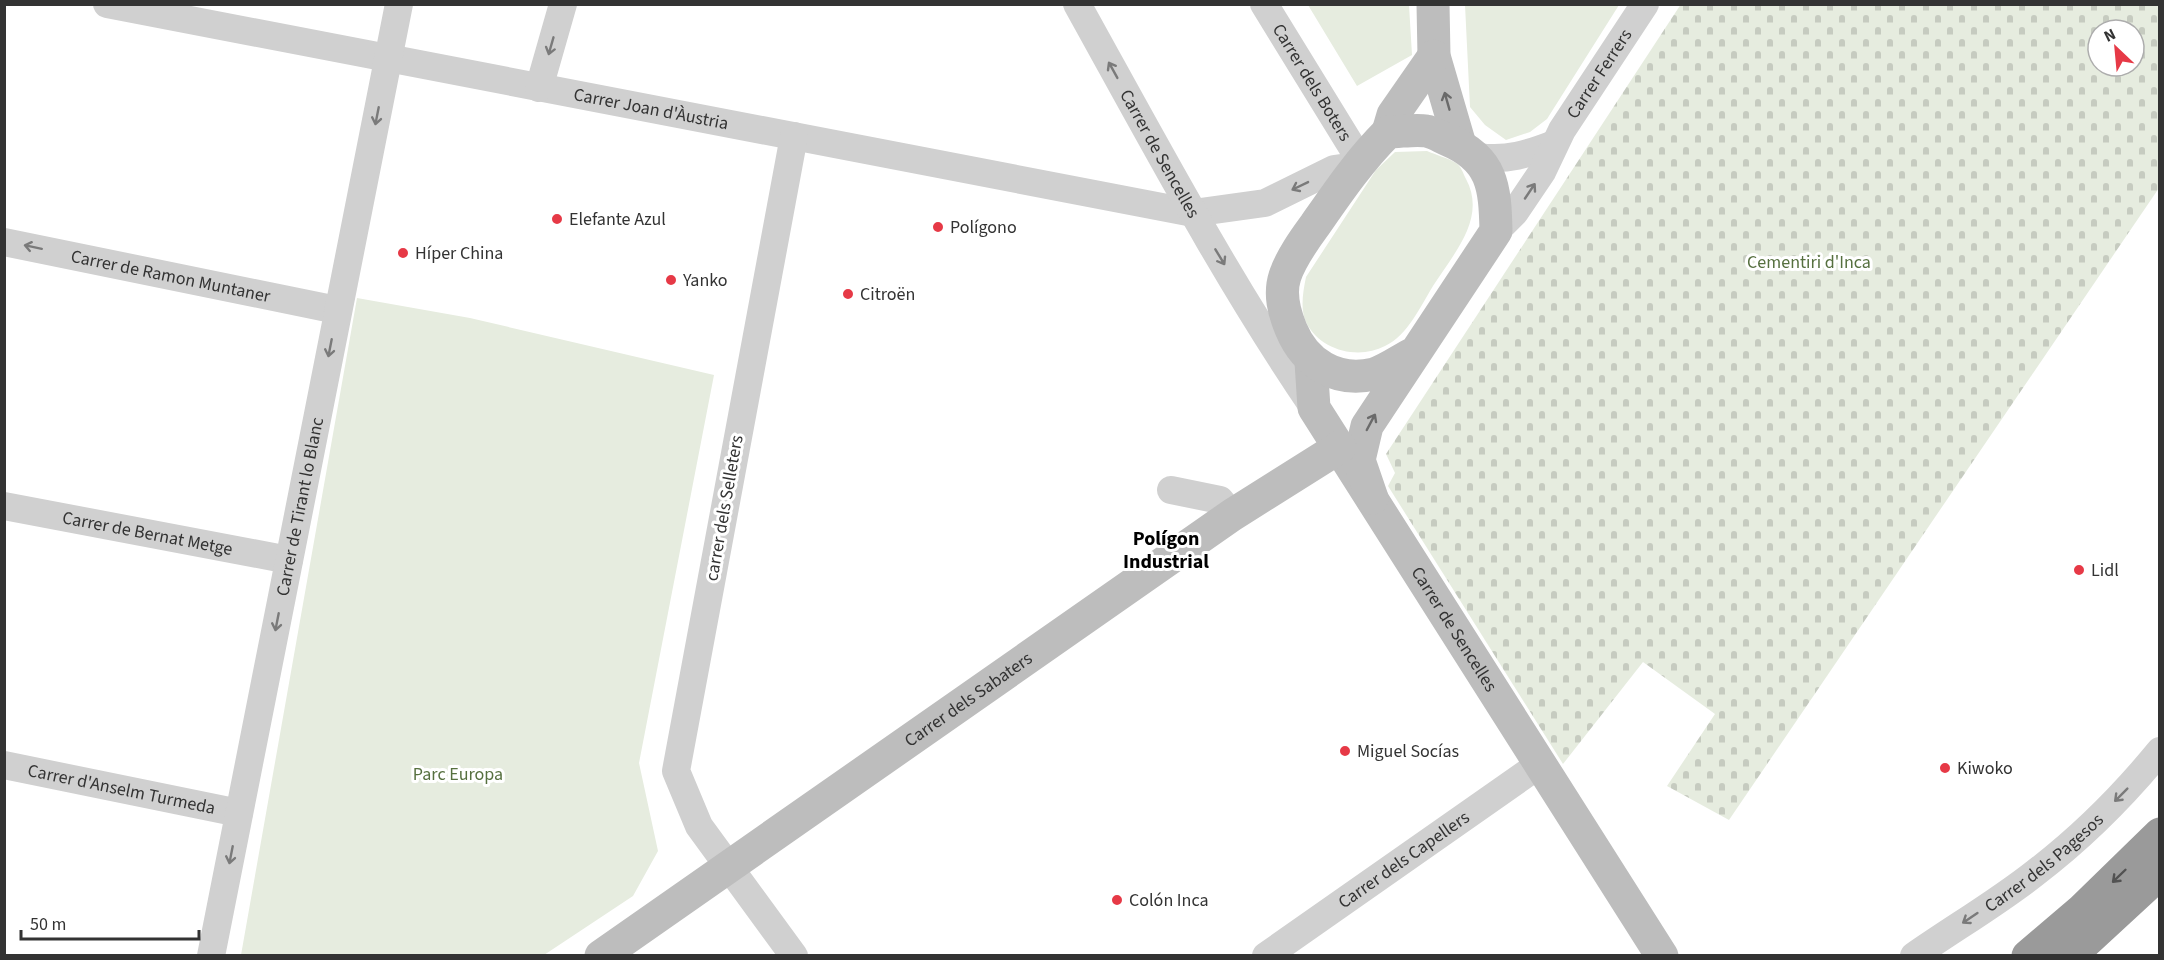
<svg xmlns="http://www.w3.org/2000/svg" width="2164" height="960" viewBox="0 0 2164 960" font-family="'Source Sans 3',sans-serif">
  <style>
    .green { fill: #e6ecdf }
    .cemetery { fill: url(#cemetery-stones); fill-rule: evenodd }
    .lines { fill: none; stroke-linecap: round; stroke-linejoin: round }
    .street { stroke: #d0d0d0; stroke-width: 28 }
    .secondary { stroke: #bdbdbd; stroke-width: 33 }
    .highway { stroke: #9a9a9a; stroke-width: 33 }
    .oneway { stroke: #7a7a7a }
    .oneway2 { stroke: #6a6a6a }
    .oneway3 { stroke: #525252 }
    .poi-dot { fill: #e63946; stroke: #fff; stroke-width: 2 }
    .labels { text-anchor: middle; stroke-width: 6; stroke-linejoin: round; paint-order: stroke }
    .street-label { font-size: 18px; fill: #333; stroke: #fff }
    .poi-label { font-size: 18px; fill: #333; stroke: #fff; text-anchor: start }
    .park-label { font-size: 18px; fill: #56703f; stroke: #fff }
    .neighbourhood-label { font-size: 20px; font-weight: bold; fill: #000; stroke: #fff }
  </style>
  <defs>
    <pattern id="cemetery-stones" width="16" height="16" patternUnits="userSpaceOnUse" patternTransform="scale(1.5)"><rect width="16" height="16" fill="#e6ecdf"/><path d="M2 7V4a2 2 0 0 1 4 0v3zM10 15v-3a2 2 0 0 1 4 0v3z" fill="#c6cbc0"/></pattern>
  </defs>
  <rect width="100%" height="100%" fill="#fff"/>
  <!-- green -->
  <path class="green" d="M 1308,5 L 1409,5 L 1412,55 L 1357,86 Z
    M 1465,5 L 1465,4 L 1619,5 L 1547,119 L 1530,132 L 1506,140 L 1485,125 L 1470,107 Z
    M 1427,151 C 1436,155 1448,158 1456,163 C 1461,166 1463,173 1466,179 C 1487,218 1454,253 1433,286 C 1420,307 1408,335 1385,346 C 1359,360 1320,351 1306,322 C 1300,309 1303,292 1306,277 L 1376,170 L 1395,152 Z
    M 357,298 L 470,318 L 714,375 L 639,763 L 658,851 L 633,896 L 544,955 L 241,955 Z"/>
  <!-- cemetery -->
  <path class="cemetery" d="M 1681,4 L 2159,5 L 2159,188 L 1729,820 L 1667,786 L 1715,714 L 1643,662 L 1563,764 L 1388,486 L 1395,473 L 1386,454 ZM 2098,30 L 2134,30 L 2134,66 L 2098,66 Z"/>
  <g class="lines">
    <!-- street -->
    <g class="street">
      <path id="s1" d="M 107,4 L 1193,213 L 1265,203 L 1334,169 L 1355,166"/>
      <path id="s2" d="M 1077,4 C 1153,141 1226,279 1314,408"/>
      <path id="s3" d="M 1264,4 L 1360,160"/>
      <path d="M 539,88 L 563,4"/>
      <path d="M 794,136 L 676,771 L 699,826 L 794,956"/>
      <path d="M 1479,157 C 1507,161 1528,154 1554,144"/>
      <path id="s4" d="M 1496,231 L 1515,212 L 1542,172 L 1562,130 L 1645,4"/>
      <path id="s5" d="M 4,242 L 337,310"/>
      <path d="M 1171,490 L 1220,500 L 1232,515"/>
      <path id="s6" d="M 4,506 L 289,560"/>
      <path id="s7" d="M 4,765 L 239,813"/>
      <path id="s8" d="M 211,956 L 399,4"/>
      <path id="s9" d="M 1266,956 L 1540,764"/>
      <path id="s10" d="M 1914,956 C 1954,928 1997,903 2035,873 C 2081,838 2123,796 2160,751"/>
    </g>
    <!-- secondary -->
    <g class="secondary">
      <path d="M 1433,4 L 1434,56 L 1460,145"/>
      <path d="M 1388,132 L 1393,115 L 1434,56"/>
      <path id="s11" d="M 1311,362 L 1314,408 L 1662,956"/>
      <path d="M 1372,498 L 1359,460 L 1367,426 L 1496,231 C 1495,187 1493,159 1448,140 C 1441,137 1433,132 1426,131 C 1415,129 1400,132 1388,132 C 1359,161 1338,192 1315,225 C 1304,240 1291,258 1285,276 C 1279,294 1284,312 1291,329 C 1305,363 1336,383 1374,374 C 1387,370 1402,359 1414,353"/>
      <path id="s12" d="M 601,956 L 1232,515 L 1340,447"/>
    </g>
    <!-- highway -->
    <path class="highway" d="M 2028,956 L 2082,910 L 2160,834
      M 2070,956 L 2160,873"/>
  </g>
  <!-- one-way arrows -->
  <defs><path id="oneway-shaft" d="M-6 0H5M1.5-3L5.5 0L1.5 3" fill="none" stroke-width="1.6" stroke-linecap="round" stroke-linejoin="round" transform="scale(1.5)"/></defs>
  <g class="oneway">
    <use href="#oneway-shaft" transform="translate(551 46) rotate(106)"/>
    <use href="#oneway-shaft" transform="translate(1113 70) rotate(-119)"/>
    <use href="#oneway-shaft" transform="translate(377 116) rotate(101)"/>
    <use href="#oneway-shaft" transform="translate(1300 186) rotate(154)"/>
    <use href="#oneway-shaft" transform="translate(1530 191) rotate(-56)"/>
    <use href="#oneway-shaft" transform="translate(33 247) rotate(-168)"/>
    <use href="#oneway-shaft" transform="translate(1220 257) rotate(59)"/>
    <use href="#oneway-shaft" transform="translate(330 348) rotate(101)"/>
    <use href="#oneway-shaft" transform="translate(277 622) rotate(101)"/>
    <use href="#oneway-shaft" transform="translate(2121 795) rotate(135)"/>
    <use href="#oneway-shaft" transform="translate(231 855) rotate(101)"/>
    <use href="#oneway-shaft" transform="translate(1970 918) rotate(146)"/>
  </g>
  <g class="oneway2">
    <use href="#oneway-shaft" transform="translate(1447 101) rotate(-106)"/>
    <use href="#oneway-shaft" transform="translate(1371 422) rotate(-62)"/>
  </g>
  <use class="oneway3" href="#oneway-shaft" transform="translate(2119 876) rotate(136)"/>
  <!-- markers -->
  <g class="poi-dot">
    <circle cx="557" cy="219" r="6"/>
    <circle cx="938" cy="227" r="6"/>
    <circle cx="403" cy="253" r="6"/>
    <circle cx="671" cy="280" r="6"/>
    <circle cx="848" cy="294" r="6"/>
    <circle cx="2079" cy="570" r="6"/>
    <circle cx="1345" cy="751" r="6"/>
    <circle cx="1945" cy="768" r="6"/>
    <circle cx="1117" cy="900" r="6"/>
  </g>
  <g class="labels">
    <!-- street labels -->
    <g class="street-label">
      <text dy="6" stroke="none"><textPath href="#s4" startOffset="189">Carrer Ferrers</textPath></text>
      <text dy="6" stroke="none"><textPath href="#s3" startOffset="92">Carrer dels Boters</textPath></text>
      <text dy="6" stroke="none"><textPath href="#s1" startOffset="554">Carrer Joan d'Àustria</textPath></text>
      <text dy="6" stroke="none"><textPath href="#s2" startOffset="171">Carrer de Sencelles</textPath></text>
      <text dy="6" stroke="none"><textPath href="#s5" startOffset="170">Carrer de Ramon Muntaner</textPath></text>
      <text dy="6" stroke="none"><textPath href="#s8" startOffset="458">Carrer de Tirant lo Blanc</textPath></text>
      <text transform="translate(724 508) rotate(-80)" y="6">carrer dels Selleters</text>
      <text dy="6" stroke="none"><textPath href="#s6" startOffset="146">Carrer de Bernat Metge</textPath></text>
      <text dy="6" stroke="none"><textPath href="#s11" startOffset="308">Carrer de Sencelles</textPath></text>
      <text dy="6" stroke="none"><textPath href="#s12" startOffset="448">Carrer dels Sabaters</textPath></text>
      <text dy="6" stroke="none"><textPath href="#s7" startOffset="120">Carrer d'Anselm Turmeda</textPath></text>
      <text dy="6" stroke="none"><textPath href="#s9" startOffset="168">Carrer dels Capellers</textPath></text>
      <text dy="6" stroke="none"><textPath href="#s10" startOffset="160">Carrer dels Pagesos</textPath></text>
    </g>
    <!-- poi labels -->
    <g class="poi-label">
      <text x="569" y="225">Elefante Azul</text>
      <text x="950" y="233">Polígono</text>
      <text x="415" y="259">Híper China</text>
      <text x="683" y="286">Yanko</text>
      <text x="860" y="300">Citroën</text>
      <text x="2091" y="576">Lidl</text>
      <text x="1357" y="757">Miguel Socías</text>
      <text x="1957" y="774">Kiwoko</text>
      <text x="1129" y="906">Colón Inca</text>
    </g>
    <!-- park labels -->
    <g class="park-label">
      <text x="1809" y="268">Cementiri d'Inca</text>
      <text x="458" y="780">Parc Europa</text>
    </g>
    <!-- neighbourhood labels -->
    <g class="neighbourhood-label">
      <text x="1166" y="545">Polígon<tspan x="1166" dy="23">Industrial</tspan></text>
    </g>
  </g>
  <!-- border -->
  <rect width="2164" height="960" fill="none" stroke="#333333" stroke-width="12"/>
  <!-- north arrow -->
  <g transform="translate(2116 48) rotate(334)"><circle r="28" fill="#ffffff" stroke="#adadad" stroke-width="1.5"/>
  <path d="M0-4.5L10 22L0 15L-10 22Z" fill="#e63946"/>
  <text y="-9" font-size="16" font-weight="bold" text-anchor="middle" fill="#333333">N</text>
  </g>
  <!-- scale -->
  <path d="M21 930v9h178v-9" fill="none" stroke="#333333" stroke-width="3"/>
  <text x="30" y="930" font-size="18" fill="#333333" stroke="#ffffff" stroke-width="4.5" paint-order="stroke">50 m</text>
</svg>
